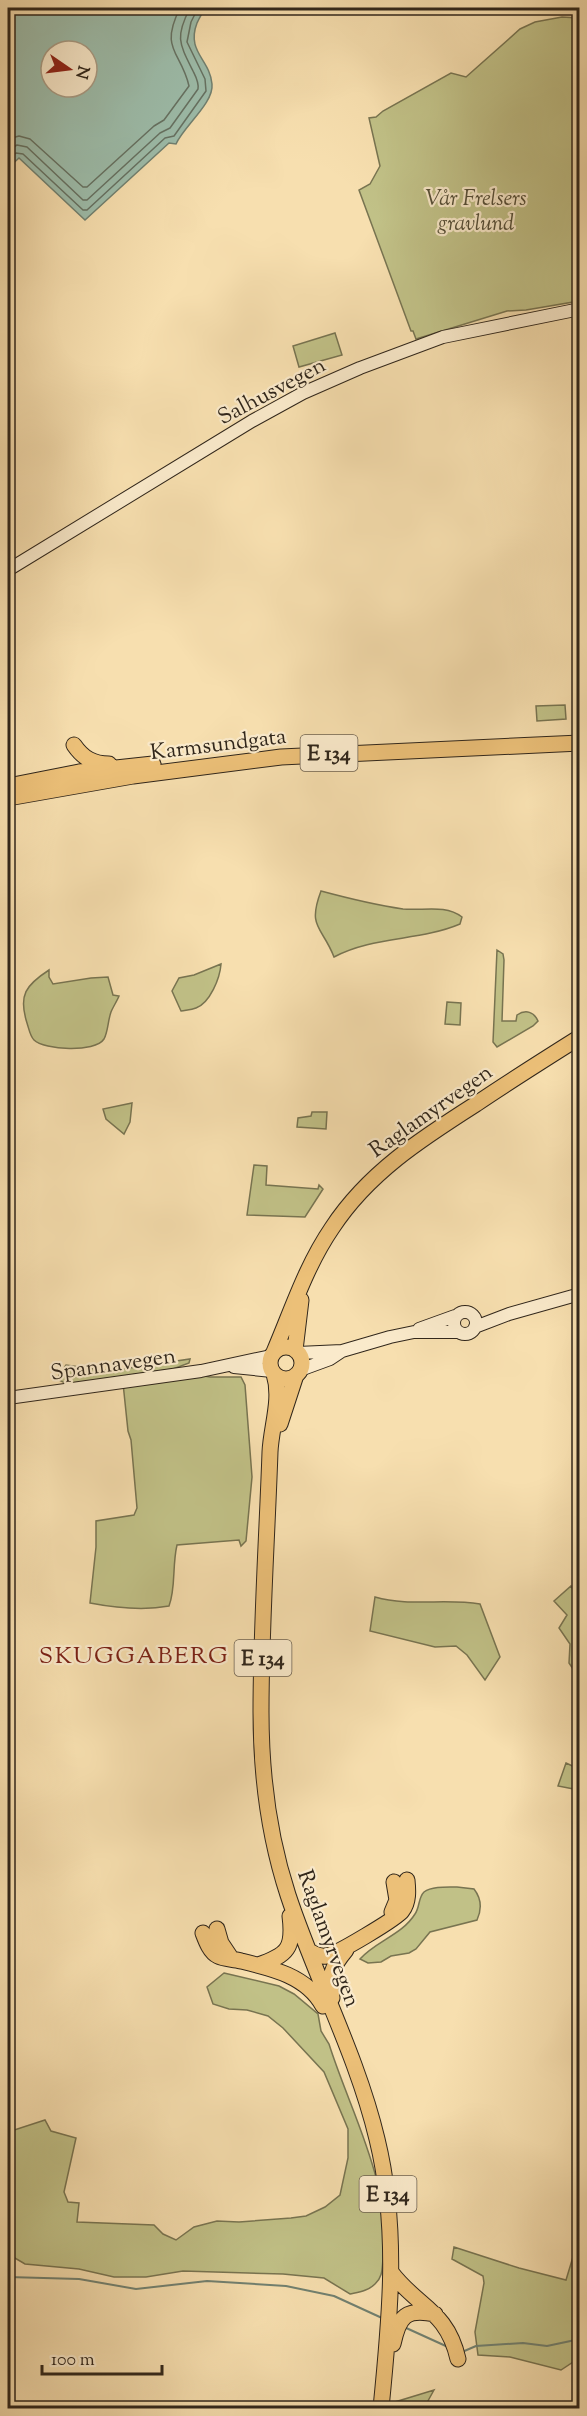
<svg xmlns="http://www.w3.org/2000/svg" width="587" height="2416" viewBox="0 0 587 2416" font-family="'Sorts Mill Goudy',serif">
  <style>
    .green { fill: #c1c187; stroke: #787451; stroke-width: 1.5 }
    .water { fill: #9dbdab; stroke: #718171; stroke-width: 1.5; fill-rule: evenodd }
    .lines { fill: none; stroke-linecap: round; stroke-linejoin: round }
    .shore { stroke: #667263; stroke-width: 1.5 }
    .stream { stroke: #718171; stroke-width: 2 }
    .secondary-casing { stroke: #30261b; stroke-width: 14 }
    .trunk-casing { stroke: #30261b; stroke-width: 17 }
    .secondary { stroke: #faeacb; stroke-width: 12 }
    .trunk { stroke: #ecc078; stroke-width: 15 }
    .labels { text-anchor: middle; stroke-width: 4.5; stroke-linejoin: round; paint-order: stroke }
    .shield { fill: #faeacb; stroke: #6d6150; stroke-width: 1.5 }
    .shield-label { font-size: 21px; font-weight: bold; fill: #30261b }
    .park-label { font-size: 22px; font-style: italic; fill: #544d36; stroke: #faeacb }
    .street-label { font-size: 22px; fill: #30261b; stroke: #faeacb }
    .neighbourhood-label { font-size: 24px; letter-spacing: 1.5px; fill: #7a1f14; stroke: #faeacb }
  </style>
  <rect width="100%" height="100%" fill="#f7dfaf"/>
  <filter id="stains"><feTurbulence type="fractalNoise" baseFrequency=".00333" numOctaves="4"/><feColorMatrix values="0 0 0 0 .2 0 0 0 0 .09 0 0 0 0 .02 0 0 0 .5 -.17"/></filter>
  <radialGradient id="worn" r=".72"><stop offset=".6" stop-color="#630" stop-opacity="0"/><stop offset="1" stop-color="#630" stop-opacity=".3"/></radialGradient>
  <!-- green -->
  <path class="green" d="M 562,17 L 579,18 L 579,301 L 526,310 L 507,311 L 416,339 L 413,331 L 411,331 L 359,190 L 370,184 L 380,166 L 369,118 L 376,117 L 383,111 L 451,73 L 466,77 L 520,29 L 535,22 Z
    M 335,333 L 342,355 L 299,367 L 293,346 Z
    M 565,705 L 566,719 L 537,721 L 536,706 Z
    M 321,891 C 347,898 376,905 403,909 C 423,911 445,904 462,917 L 460,924 C 420,941 373,936 334,957 C 322,926 307,928 321,891 Z
    M 497,950 L 503,954 L 504,960 L 502,1021 L 516,1021 L 517,1015 C 526,1009 534,1012 538,1021 L 533,1026 L 497,1047 L 493,1042 Z
    M 221,964 C 220,978 210,1003 196,1008 C 191,1010 186,1010 181,1011 L 172,991 L 179,978 L 194,975 Z
    M 49,970 L 49,977 L 53,984 L 91,978 L 108,977 L 113,995 L 119,996 C 117,1001 113,1007 111,1012 C 108,1020 108,1032 104,1039 C 95,1053 44,1050 34,1040 C 30,1036 29,1029 27,1023 C 18,995 26,985 49,970 Z
    M 447,1002 L 461,1003 L 460,1025 L 445,1024 Z
    M 132,1103 L 130,1122 L 124,1134 L 106,1119 L 103,1109 Z
    M 312,1112 L 327,1112 L 326,1129 L 297,1127 L 298,1118 L 311,1116 Z
    M 254,1165 L 267,1166 L 266,1185 L 318,1189 L 319,1185 L 323,1189 L 305,1217 L 247,1215 Z
    M 190,1359 L 189,1363 L 173,1369 L 67,1384 L 59,1380 L 59,1375 L 66,1365 L 109,1371 Z
    M 181,1372 L 210,1377 L 241,1377 L 245,1385 L 252,1477 L 246,1541 L 241,1546 L 239,1540 L 177,1545 C 172,1566 176,1588 169,1606 C 143,1611 116,1608 90,1603 L 96,1547 L 96,1521 L 134,1515 L 137,1508 L 131,1440 L 128,1431 L 123,1383 Z
    M 571,1586 L 579,1599 L 579,1678 L 569,1663 L 570,1644 L 559,1628 L 567,1615 L 554,1601 Z
    M 375,1597 C 410,1607 445,1598 480,1604 L 500,1657 L 485,1680 L 467,1655 L 456,1646 L 435,1647 L 370,1631 Z
    M 566,1763 L 579,1769 L 579,1790 L 558,1786 Z
    M 457,1887 L 474,1889 C 481,1898 482,1909 477,1920 L 430,1932 L 416,1949 L 409,1953 L 391,1956 L 381,1962 L 368,1963 L 360,1959 C 376,1941 402,1935 415,1914 C 420,1907 418,1898 424,1892 C 432,1886 447,1887 457,1887 Z
    M 224,1973 L 279,1986 L 294,1994 L 318,2014 L 321,2031 L 329,2044 C 351,2114 392,2183 383,2259 C 382,2268 383,2277 375,2284 C 368,2291 359,2292 350,2294 L 324,2278 L 283,2274 L 183,2271 L 146,2277 L 114,2277 L 79,2269 L 25,2264 L 8,2254 L 8,2132 L 45,2120 L 51,2131 L 76,2138 L 64,2192 L 68,2202 L 79,2203 L 77,2222 L 154,2225 L 163,2234 L 176,2240 L 194,2227 L 217,2221 L 239,2222 L 291,2218 L 306,2216 L 325,2207 L 340,2195 L 348,2158 L 348,2129 L 324,2072 L 283,2028 L 268,2016 L 247,2010 L 229,2009 L 213,2004 L 207,1987 Z
    M 579,2237 L 579,2358 L 561,2370 L 510,2357 L 478,2355 L 475,2332 L 484,2283 L 483,2276 L 452,2259 L 454,2247 L 519,2268 L 566,2280 Z
    M 434,2390 L 424,2408 L 391,2408 L 395,2402 Z"/>
  <!-- water -->
  <path class="water" d="M 8,8 L 208,8 C 202,11 200,17 197,23 C 186,52 210,59 212,84 C 214,103 184,126 176,144 L 169,143 L 85,220 L 19,158 L 8,168 ZM 51,51 L 87,51 L 87,87 L 51,87 Z"/>
  <g class="lines">
    <!-- shore -->
    <path class="shore" d="M 8,139 L 19,136 L 30,139 L 83,187 L 87,187 L 154,126 L 164,120 L 189,86 C 181,51 159,50 180,8
      M 8,150 L 17,145 L 27,147 L 83,200 L 87,200 L 160,133 L 170,128 L 198,89 C 199,82 196,77 193,71 C 179,43 175,37 190,8
      M 8,160 L 16,153 L 23,154 L 83,210 L 87,210 L 165,138 L 174,136 L 206,91 L 205,79 L 187,42 L 191,22 L 198,8"/>
    <!-- stream -->
    <path class="stream" d="M 8,2277 L 79,2279 L 136,2289 L 207,2281 L 286,2286 L 334,2296 L 382,2318
      M 404,2327 L 448,2347
      M 462,2352 L 476,2346 L 523,2343 L 547,2346 L 580,2339"/>
    <!-- secondary casing -->
    <g class="secondary-casing">
      <path id="secondary" d="M 8,570 L 252,421 L 303,393 L 360,368 L 443,337 L 580,309
        M454 1323a11 11 0 1 1 22 0a11 11 0 1 1-22 0Z
        M 475,1327 L 509,1314 L 580,1294
        M 419,1329 L 455,1316
        M 298,1353 L 342,1351 L 390,1337 L 414,1332 L 458,1332
        M 234,1367 L 272,1371
        M 300,1370 L 330,1359 L 342,1351
        M 8,1398 L 201,1371 L 271,1356"/>
    </g>
    <!-- trunk casing -->
    <g class="trunk-casing">
      <path id="trunk" d="M 74,745 C 83,758 93,764 109,764
        M 8,786 L 79,772 L 153,764
        M 8,798 L 133,776 L 281,757 L 580,743
        M270 1363a16 16 0 1 1 32 0a16 16 0 1 1-32 0Z
        M 295,1350 L 301,1300
        M 274,1352 C 292,1310 306,1266 332,1228 C 368,1173 421,1139 476,1104 C 510,1081 545,1059 580,1037
        M 274,1374 C 282,1399 271,1427 270,1452 C 267,1539 261,1626 261,1712 C 261,1773 269,1837 288,1895 C 315,1977 357,2055 377,2139 C 399,2229 390,2318 381,2408
        M 280,1424 L 296,1375
        M 392,1912 L 397,1900 L 394,1882
        M 217,1929 L 221,1943 L 231,1958
        M 203,1933 C 206,1941 210,1952 218,1956 C 224,1959 234,1959 241,1961 C 271,1968 307,1976 323,2006
        M 309,1951 C 314,1954 320,1957 326,1956 C 336,1955 397,1918 402,1911 C 409,1902 408,1890 407,1880
        M 258,1965 C 288,1955 294,1948 290,1916
        M 332,1998 C 329,1975 331,1968 346,1950
        M 391,2272 C 417,2307 447,2310 458,2359
        M 393,2344 C 399,2316 406,2308 435,2314"/>
    </g>
    <!-- secondary -->
    <use href="#secondary" class="secondary"/>
    <!-- trunk -->
    <use href="#trunk" class="trunk"/>
  </g>
  <g class="labels">
    <!-- shield labels -->
    <g class="shield">
      <rect x="300.5" y="735" width="57" height="36" rx="4.5"/>
      <rect x="234.5" y="1640" width="57" height="36" rx="4.5"/>
      <rect x="359.5" y="2176" width="57" height="36" rx="4.5"/>
    </g>
    <g class="shield-label">
      <text x="329" y="760">E 134</text>
      <text x="263" y="1665">E 134</text>
      <text x="388" y="2201">E 134</text>
    </g>
    <!-- park labels -->
    <g class="park-label">
      <text x="476" y="205">Vår Frelsers<tspan x="476" dy="25">gravlund</tspan></text>
    </g>
    <!-- street labels -->
    <g class="street-label">
      <text transform="translate(271 390) rotate(-28)" y="8">Salhusvegen</text>
      <text transform="translate(218 743) rotate(-7)" y="8">Karmsundgata</text>
      <text transform="translate(430 1110) rotate(-35)" y="8">Raglamyrvegen</text>
      <text transform="translate(113 1363) rotate(-8)" y="8">Spannavegen</text>
      <text transform="translate(330 1938) rotate(70)" y="8">Raglamyrvegen</text>
    </g>
    <!-- neighbourhood labels -->
    <g class="neighbourhood-label">
      <text x="134" y="1663">SKUGGABERG</text>
    </g>
  </g>
  <!-- margin -->
  <rect width="587" height="2416" fill="none" stroke="#f7dfaf" stroke-width="30"/>
  <rect x="9" y="9" width="569" height="2398" fill="none" stroke="#30261b" stroke-width="3"/>
  <rect x="15" y="15" width="557" height="2386" fill="none" stroke="#30261b" stroke-width="1.5"/>
  <!-- north arrow -->
  <g transform="translate(69 69) rotate(104)"><circle r="28" fill="#faeacb" stroke="#a99c85" stroke-width="1.5"/>
  <path d="M0-4.5L10 22L0 15L-10 22Z" fill="#8f2418"/>
  <text y="-9" font-size="16" font-weight="bold" text-anchor="middle" fill="#30261b">N</text>
  </g>
  <!-- scale -->
  <path d="M42 2365v9h120v-9" fill="none" stroke="#30261b" stroke-width="3"/>
  <text x="51" y="2365" font-size="18" fill="#30261b" stroke="#faeacb" stroke-width="4.5" paint-order="stroke">100 m</text>
  <rect width="100%" height="100%" filter="url(#stains)"/>
  <rect width="100%" height="100%" fill="url(#worn)"/>
</svg>
